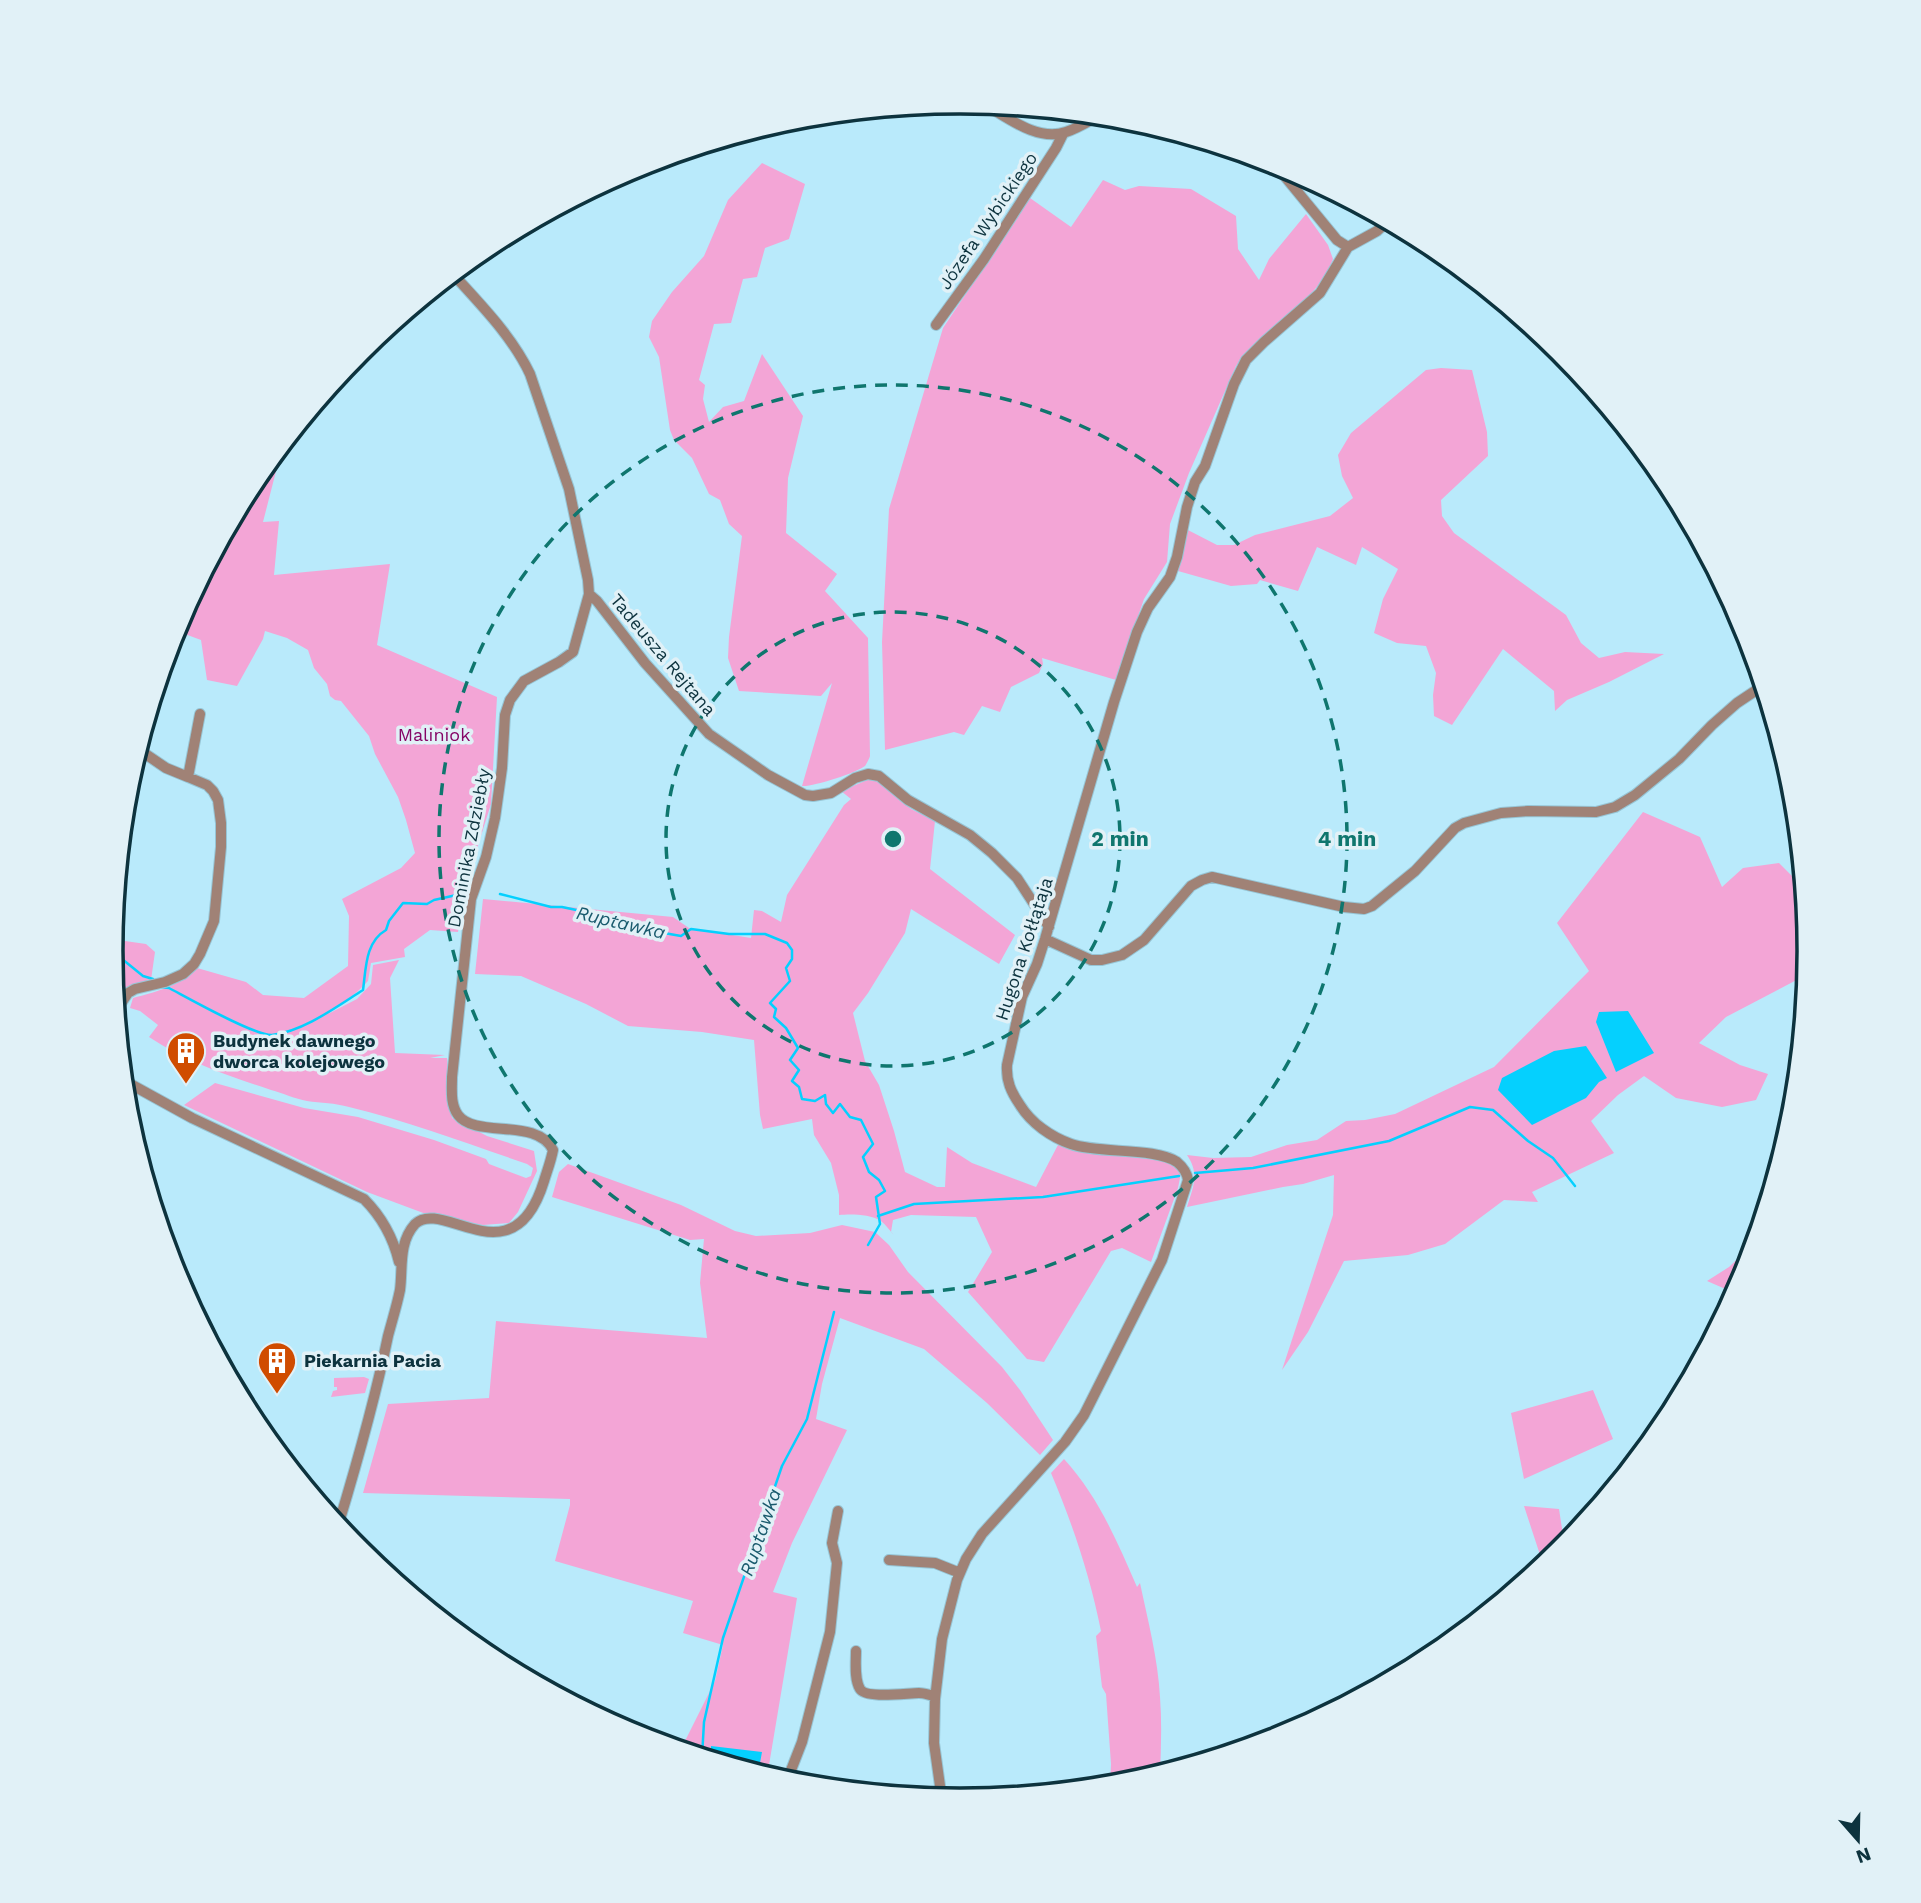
<svg xmlns="http://www.w3.org/2000/svg" width="1921" height="1903" viewBox="0 0 1921 1903" font-family="'Work Sans',sans-serif">
  <style>
    .green { fill: #f3a5d6 }
    .water { fill: #05d0fe }
    .lines { fill: none; stroke-linecap: round; stroke-linejoin: round }
    .stream { stroke: #05d0fe; stroke-width: 2.5 }
    .minor-casing { stroke: #97c5d5; stroke-width: 12 }
    .minor { stroke: #a08276; stroke-width: 10 }
    .ring { fill: none; stroke: #0f766e; stroke-width: 3.5; stroke-dasharray: 12 9 }
    .labels { text-anchor: middle; stroke-width: 7; stroke-linejoin: round; paint-order: stroke }
    .street-label { font-size: 18px; fill: #0d333e; stroke: #e1f1f7 }
    .park-label { font-size: 18px; fill: #850566; stroke: #e1f1f7 }
    .poi-label { font-size: 18px; font-weight: bold; fill: #0d333e; stroke: #e1f1f7; text-anchor: start }
    .water-label { font-size: 19px; font-style: italic; fill: #195a6d; stroke: #e1f1f7 }
    .rim { fill: none; stroke: #0d333e; stroke-width: 3.5 }
    .centre { fill: #0f766e; stroke: #e1f1f7; stroke-width: 3.5 }
    .ring-label { font-size: 21px; text-anchor: middle; font-weight: bold; fill: #0f766e; stroke: #e1f1f7; stroke-width: 7; stroke-linejoin: round; paint-order: stroke }
  </style>
  <rect width="100%" height="100%" fill="#b9eafb"/>
  <!-- green -->
  <path class="green" d="M 762,163 L 805,184 L 789,239 L 765,248 L 757,277 L 743,279 L 731,323 L 714,324 L 699,380 L 705,385 L 703,399 L 709,422 L 723,407 L 744,401 L 762,354 L 803,416 L 788,478 L 786,533 L 837,574 L 825,591 L 868,638 L 870,756 C 870,757 866,765 865,766 C 856,773 813,787 802,786 L 832,683 L 821,696 L 739,691 L 728,658 L 729,637 L 742,536 L 729,524 L 720,500 L 709,494 L 692,458 L 674,440 L 670,430 L 659,357 L 649,337 L 652,321 L 672,292 L 704,256 L 728,200 Z
    M 1103,180 L 1125,190 L 1139,186 L 1191,189 L 1236,216 L 1238,249 L 1259,280 L 1269,259 L 1306,214 L 1328,245 L 1333,259 C 1315,306 1265,326 1236,366 L 1189,473 L 1170,524 L 1167,562 L 1144,599 L 1116,680 L 1042,658 L 1043,664 L 1039,673 L 1011,687 L 1000,712 L 982,706 L 964,735 L 954,732 L 885,750 L 882,642 L 889,509 L 943,328 L 1030,198 L 1071,227 Z
    M 1441,368 L 1472,370 L 1487,432 L 1488,456 L 1441,500 L 1442,516 L 1454,533 L 1566,615 L 1581,643 L 1599,658 L 1625,652 L 1664,654 L 1609,682 L 1567,700 L 1555,711 L 1554,691 L 1503,649 L 1452,725 L 1434,716 L 1433,695 L 1436,673 L 1426,646 L 1397,643 L 1374,633 L 1383,599 L 1398,569 L 1362,547 L 1356,565 L 1317,547 L 1298,591 L 1260,580 L 1257,584 L 1231,586 L 1178,571 L 1184,528 L 1217,545 L 1234,545 L 1255,535 L 1330,516 L 1353,498 L 1342,476 L 1338,455 L 1351,433 L 1426,370 Z
    M 283,444 L 263,522 L 279,521 L 274,575 L 390,564 L 377,645 L 497,697 L 491,804 L 462,896 L 458,932 L 430,930 L 404,949 L 405,957 L 371,963 L 368,981 L 357,992 L 328,1014 L 357,999 L 371,984 L 373,965 L 399,960 L 390,978 L 395,1053 L 445,1055 L 430,1058 L 447,1058 L 452,1118 L 487,1136 L 534,1151 L 537,1171 L 518,1212 L 509,1223 L 483,1225 L 426,1214 L 367,1192 L 184,1105 L 215,1083 L 304,1108 L 358,1117 L 434,1140 L 486,1159 L 489,1164 L 526,1178 L 531,1176 L 533,1168 L 527,1164 C 469,1144 410,1122 349,1107 C 335,1103 321,1103 307,1101 C 295,1099 283,1093 271,1090 C 229,1076 186,1062 149,1037 L 158,1025 L 140,1011 L 130,1008 L 133,998 C 156,992 180,986 197,968 L 246,982 L 263,995 L 304,998 L 348,966 L 349,916 L 342,899 L 401,868 L 415,853 L 406,820 L 398,797 L 375,754 L 369,736 L 341,701 L 335,700 L 330,696 L 327,684 L 314,668 L 308,650 L 287,638 L 265,631 L 263,639 L 237,686 L 207,680 L 201,640 L 174,630 L 254,479 Z
    M 877,776 L 911,809 L 935,821 L 930,869 L 1015,935 L 999,964 L 911,909 L 905,933 L 868,993 L 853,1013 L 865,1061 L 879,1085 L 894,1131 L 905,1172 L 937,1187 L 945,1187 L 947,1147 L 972,1163 L 1036,1187 L 1059,1143 L 1075,1151 L 1158,1160 L 1174,1164 L 1181,1173 L 1178,1188 L 1151,1262 L 1122,1248 L 1111,1251 L 1044,1362 L 1027,1359 L 968,1292 L 992,1252 L 976,1217 L 911,1215 L 893,1220 L 891,1232 L 894,1235 C 890,1231 886,1225 881,1221 C 870,1214 851,1214 839,1215 L 839,1195 L 831,1163 L 814,1135 L 812,1119 L 763,1129 L 760,1115 L 754,1040 L 702,1032 L 628,1026 L 586,1004 L 521,976 L 475,974 L 483,899 L 673,917 L 689,928 L 751,938 L 754,910 L 762,911 L 781,922 L 787,895 L 844,805 L 851,799 L 841,791 Z
    M 1643,812 L 1700,837 L 1722,887 L 1743,868 L 1779,863 L 1799,883 L 1804,881 L 1810,952 L 1808,974 L 1726,1017 L 1699,1043 L 1740,1065 L 1768,1074 L 1756,1100 L 1722,1107 L 1676,1098 L 1644,1076 L 1618,1095 L 1591,1121 L 1614,1153 L 1532,1192 L 1538,1202 L 1504,1200 L 1445,1244 L 1408,1255 L 1344,1261 L 1308,1332 L 1282,1370 L 1333,1215 L 1334,1175 L 1303,1184 L 1283,1187 L 1187,1207 C 1193,1187 1200,1174 1187,1155 L 1213,1158 L 1251,1157 L 1287,1145 L 1317,1140 L 1346,1121 L 1365,1120 L 1395,1114 L 1494,1067 L 1589,971 L 1557,923 Z
    M 112,933 L 125,941 L 146,944 L 155,952 L 151,980 L 158,982 L 126,989 L 116,1006 L 111,951 Z
    M 568,1164 L 681,1205 L 735,1231 L 756,1236 L 810,1233 L 842,1225 L 875,1232 L 889,1245 L 908,1272 L 1002,1367 L 1020,1390 L 1053,1440 L 1040,1455 L 987,1403 L 924,1349 L 840,1318 L 822,1384 L 816,1419 L 847,1430 L 792,1543 L 773,1592 L 797,1598 L 767,1777 L 674,1749 L 686,1739 L 715,1681 L 723,1645 L 683,1633 L 693,1601 L 555,1561 L 570,1505 L 570,1499 L 363,1493 L 388,1404 L 489,1398 L 496,1321 L 707,1338 L 700,1283 L 704,1239 L 690,1240 L 552,1197 L 559,1172 Z
    M 1757,1240 L 1746,1277 L 1737,1294 L 1707,1281 L 1729,1267 Z
    M 364,1377 L 369,1379 L 365,1393 L 331,1397 L 333,1391 L 337,1390 L 337,1387 L 334,1387 L 334,1378 Z
    M 1593,1390 L 1613,1439 L 1524,1479 L 1511,1413 Z
    M 1064,1459 C 1098,1496 1117,1541 1137,1587 L 1140,1583 C 1148,1621 1158,1659 1160,1697 C 1162,1723 1161,1749 1160,1775 L 1126,1785 L 1110,1787 L 1111,1764 L 1106,1694 L 1102,1687 L 1096,1636 L 1101,1631 C 1090,1576 1073,1525 1051,1473 Z
    M 1524,1506 L 1559,1509 L 1565,1548 L 1544,1567 Z"/>
  <!-- water -->
  <path class="water" d="M 1628,1011 L 1654,1053 L 1616,1072 L 1596,1022 L 1599,1012 Z
    M 1586,1046 L 1607,1078 L 1599,1082 L 1586,1098 L 1532,1125 L 1498,1090 L 1502,1078 L 1554,1051 Z
    M 711,1746 L 762,1752 L 758,1774 L 710,1760 Z"/>
  <g class="lines">
    <!-- stream -->
    <path class="stream" d="M 500,894 L 551,907 L 562,907 L 634,922 L 647,930 L 681,936 L 691,929 L 729,934 L 765,934 L 787,943 L 792,950 L 792,959 L 786,968 L 790,981 L 770,1003 L 776,1009 L 774,1017 L 786,1028 L 798,1048 L 790,1060 L 799,1070 L 792,1081 L 799,1087 L 802,1099 L 815,1101 L 825,1095 L 826,1104 L 833,1113 L 840,1104 L 850,1117 L 861,1120 L 873,1144 L 863,1157 L 869,1172 L 879,1180 L 885,1191 L 876,1197 L 880,1224 L 868,1245
      M 111,950 L 143,976 L 153,979
      M 161,987 L 169,988 C 188,998 255,1036 272,1035 C 304,1031 336,1007 363,990 C 366,969 365,942 386,930 L 389,921 L 403,903 L 427,904 L 434,900 L 461,894 L 469,894
      M 1195,1173 L 1253,1168 L 1389,1141 L 1470,1107 L 1493,1110 L 1528,1141 L 1553,1158 L 1575,1186
      M 878,1216 L 914,1204 L 1043,1197 L 1179,1176
      M 702,1757 L 704,1722 L 723,1638 L 782,1466 L 807,1419 L 834,1312"/>
    <!-- minor casing -->
    <g class="minor-casing">
      <path id="minor" d="M 984,104 C 1007,117 1037,142 1066,132 C 1078,128 1089,121 1100,115
        M 1273,162 L 1337,240 L 1348,247
        M 1348,247 L 1377,231 L 1388,221
        M 936,325 L 984,259 L 1056,148 L 1063,134
        M 589,594 L 597,601 L 645,663 L 709,734 L 768,775 L 805,795 L 813,796 L 831,793 L 855,778 L 868,774 L 879,776 L 908,800 L 970,835 L 992,853 L 1017,878 L 1049,927
        M 138,749 L 166,768 L 188,777 L 200,714
        M 1045,939 L 1091,960 L 1102,960 L 1122,955 L 1144,940 L 1191,886 L 1202,880 L 1212,877 L 1344,907 L 1364,909 L 1372,906 L 1415,871 L 1455,828 L 1464,823 L 1501,813 L 1528,811 L 1596,812 L 1615,807 L 1635,795 L 1679,759 L 1712,725 L 1737,703 L 1764,685
        M 116,1011 L 128,993 L 135,989 L 165,982 L 183,974 L 194,964 L 200,954 L 214,921 L 221,847 L 221,823 L 218,800 L 213,791 L 207,785 L 188,777
        M 123,1080 L 192,1118 L 364,1199 C 382,1217 393,1237 399,1262
        M 338,1526 C 357,1463 375,1400 388,1336 C 392,1321 397,1305 400,1290 C 403,1268 398,1243 415,1224 C 443,1197 513,1282 544,1181 C 547,1171 551,1161 553,1150 C 537,1117 476,1139 458,1115 C 450,1104 452,1089 452,1077 L 471,899 L 486,857 L 495,818 L 502,768 L 505,715 L 510,700 L 524,681 L 559,662 L 573,652 L 589,594 L 588,580 L 569,489 L 530,374 C 512,336 481,305 453,274
        M 889,1560 L 935,1563 L 960,1573
        M 856,1651 C 856,1662 854,1679 860,1689 C 866,1699 907,1693 919,1693 C 924,1693 929,1695 935,1696
        M 786,1783 L 802,1742 L 830,1632 L 837,1563 L 832,1543 L 838,1511
        M 942,1800 L 934,1743 L 935,1699 L 942,1639 L 957,1580 L 966,1559 L 982,1534 L 1065,1442 L 1084,1415 L 1162,1260 L 1188,1180 C 1187,1173 1183,1167 1177,1162 C 1155,1147 1099,1154 1071,1144 C 1051,1137 1031,1123 1020,1105 C 1011,1092 1006,1081 1007,1065 L 1022,997 L 1037,964 L 1045,939 L 1114,702 L 1137,632 L 1148,608 L 1170,577 L 1177,557 L 1187,507 L 1195,482 L 1205,466 L 1234,384 L 1246,360 L 1264,342 L 1320,293 L 1348,247"/>
    </g>
    <!-- minor -->
    <use href="#minor" class="minor"/>
  </g>
  <!-- distance rings -->
  <g class="ring">
    <circle cx="893" cy="839" r="227"/>
    <circle cx="893" cy="839" r="454"/>
  </g>
  <!-- icons -->
  <defs>
    <g id="building-pin" transform="scale(2.0125)"><path d="M0 17L-7.5 6A9.5 9.5 0 1 1 7.5 6Z" fill="#d04c00" stroke="#e1f1f7"/><path d="M-4-6H4V6H1V3H-1V6H-4ZM-2.5-4.3h1.7v1.8h-1.7ZM.8-4.3h1.7v1.8H.8ZM-2.5-1h1.7V.8h-1.7ZM.8-1h1.7V.8H.8Z" fill="#fff"/></g>
  </defs>
  <g fill-rule="evenodd">
    <use href="#building-pin" x="186" y="1051"/>
    <use href="#building-pin" x="277" y="1361"/>
  </g>
  <g class="labels">
    <!-- street labels -->
    <g class="street-label">
      <text transform="translate(988 221) rotate(-56)" y="6">Józefa Wybickiego</text>
      <text transform="translate(663 655) rotate(50)" y="6">Tadeusza Rejtana</text>
      <text transform="translate(469 848) rotate(-79)" y="6">Dominika Zdziebły</text>
      <text transform="translate(1024 949) rotate(-72)" y="6">Hugona Kołłątaja</text>
    </g>
    <!-- park labels -->
    <g class="park-label">
      <text x="434" y="741">Maliniok</text>
    </g>
    <!-- poi labels -->
    <g class="poi-label">
      <text x="213" y="1047">Budynek dawnego<tspan x="213" dy="21">dworca kolejowego</tspan></text>
      <text x="304" y="1367">Piekarnia Pacia</text>
    </g>
    <!-- water labels -->
    <g class="water-label">
      <text transform="translate(621 922) rotate(13)" y="7">Ruptawka</text>
      <text transform="translate(760 1532) rotate(-71)" y="7">Ruptawka</text>
    </g>
  </g>
  <!-- crop -->
  <path d="M0 0H1921V1903H0ZM123 951a837 837 0 1 1 1674 0a837 837 0 1 1-1674 0Z" fill="#e1f1f7" fill-rule="evenodd"/>
  <path class="rim" d="M123 951a837 837 0 1 1 1674 0a837 837 0 1 1-1674 0Z"/>
  <circle cx="893" cy="839" r="10" class="centre"/>
  <g class="ring-label">
    <text x="1120" y="846">2 min</text>
    <text x="1347" y="846">4 min</text>
  </g>
  <!-- north arrow -->
  <g transform="translate(1858 1840) rotate(160)" stroke="#e1f1f7" stroke-width="5" paint-order="stroke">
  <path d="M0-5L12 26L0 18L-12 26Z" fill="#0d333e"/>
  <text y="-10" font-size="19" font-weight="bold" text-anchor="middle" fill="#0d333e">N</text>
  </g>
</svg>
